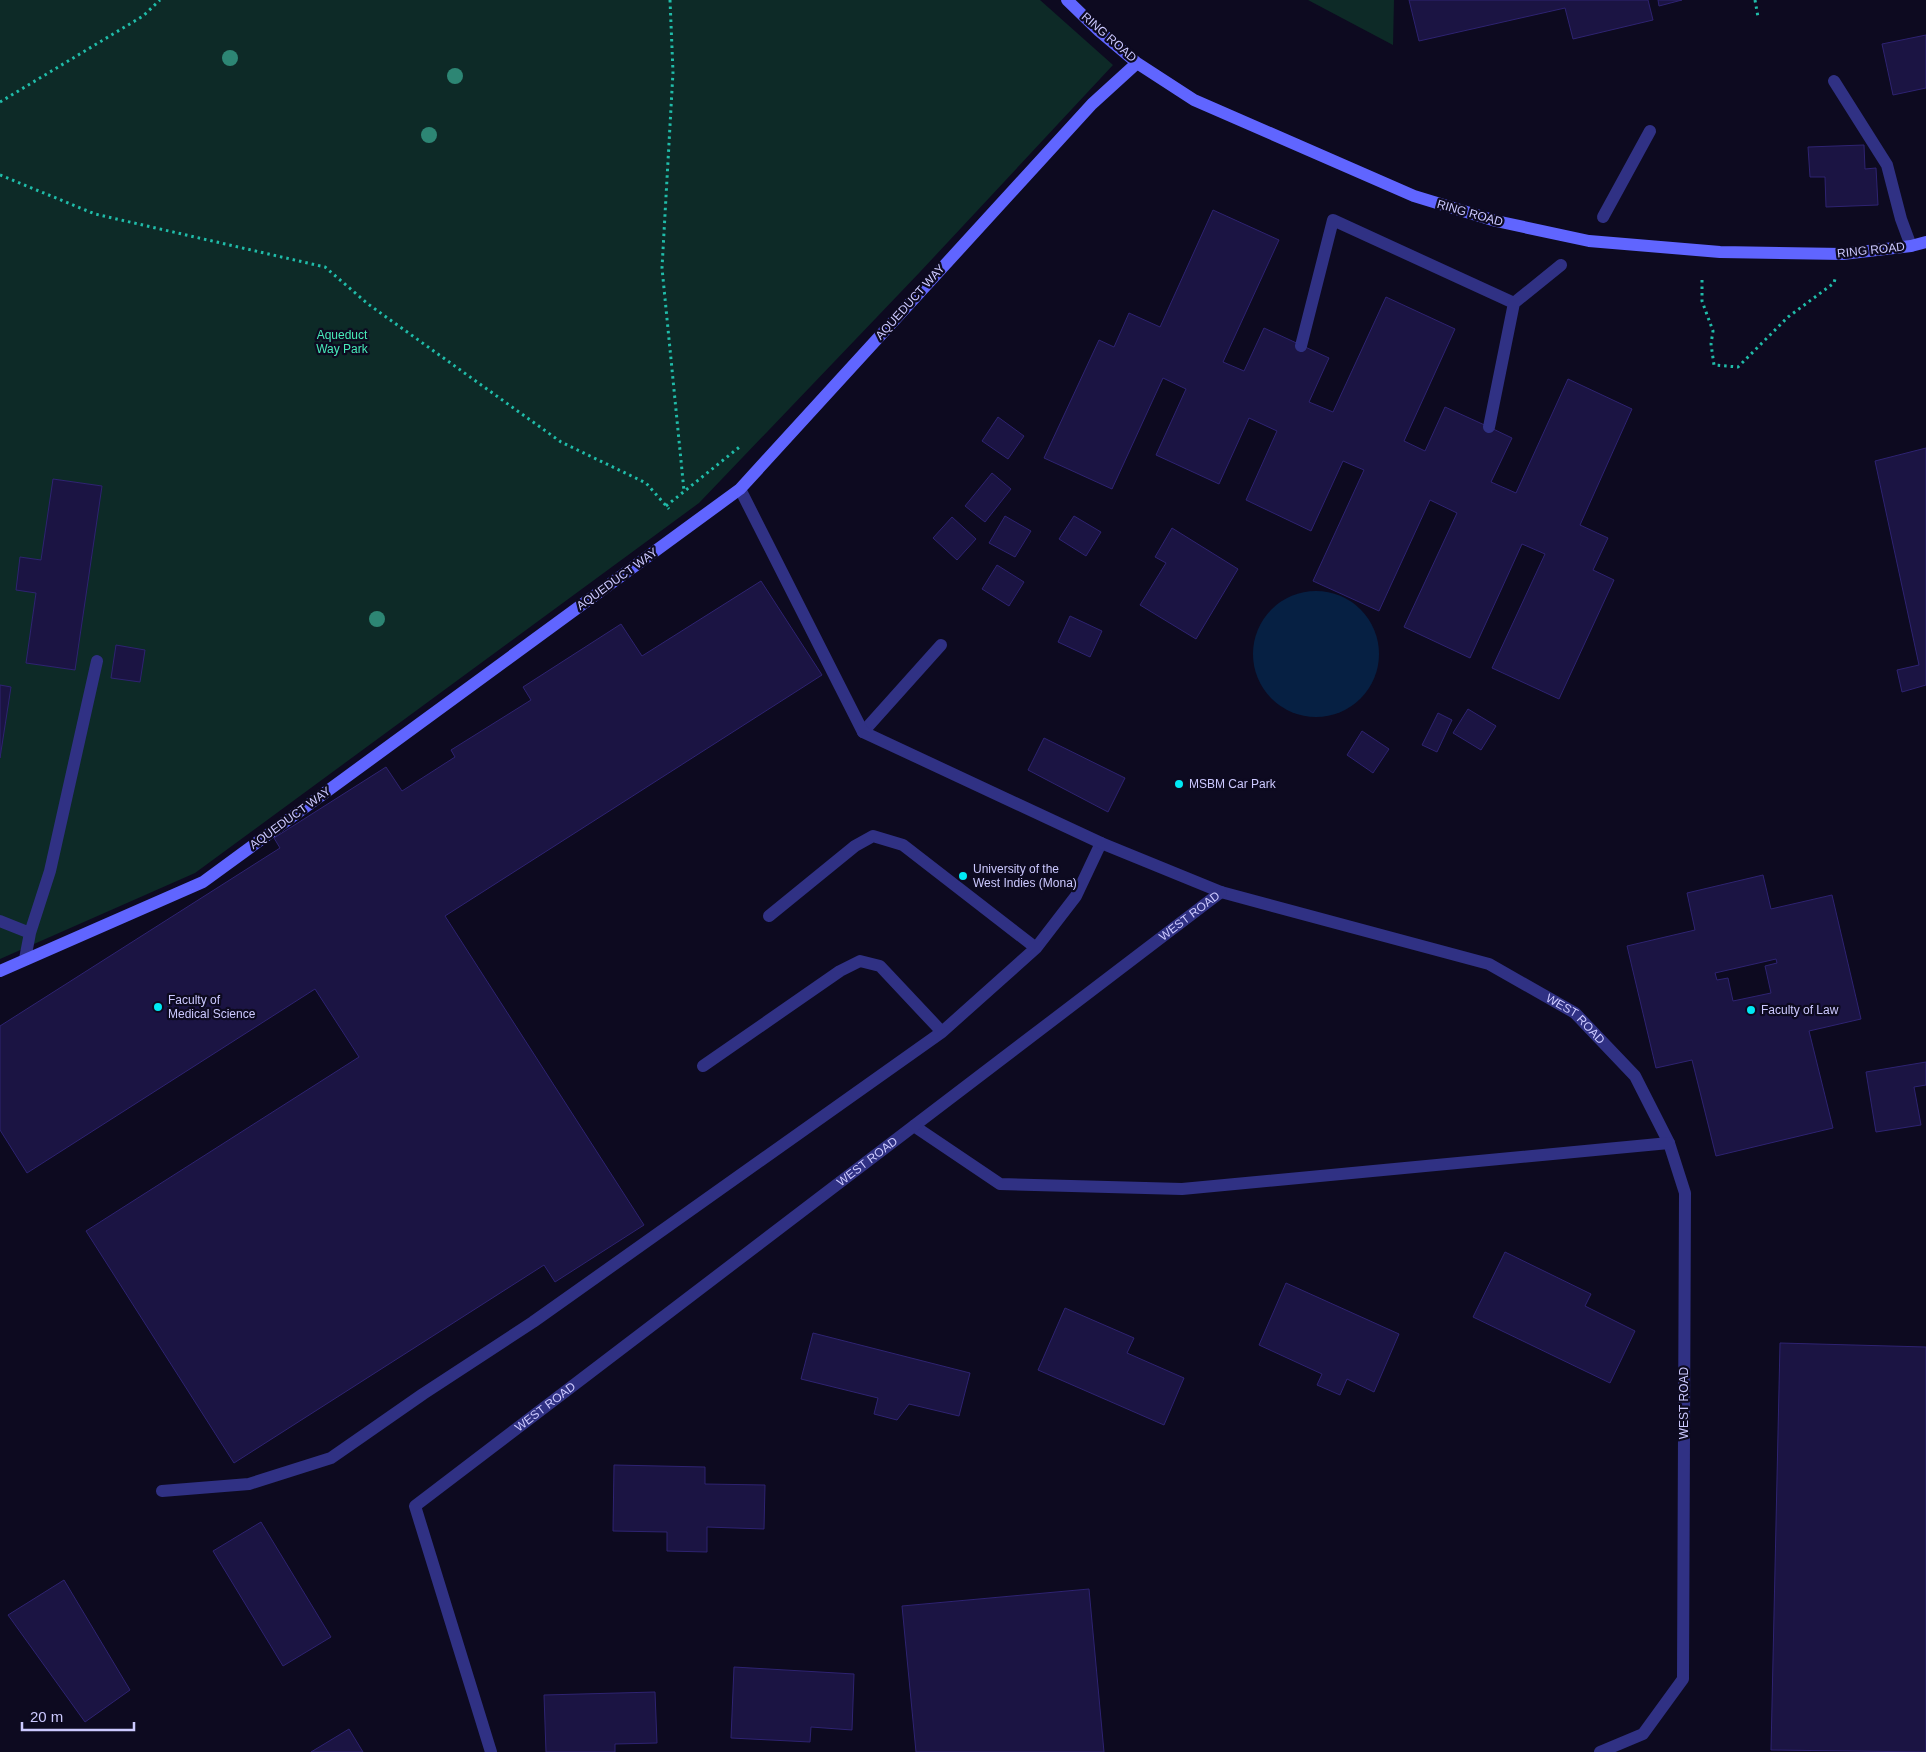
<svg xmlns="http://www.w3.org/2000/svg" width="1926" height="1752" viewBox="0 0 1926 1752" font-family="Arial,sans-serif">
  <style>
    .green { fill: #0d2a27 }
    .water { fill: #062043 }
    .building { fill: #1b1443; stroke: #2e2371; fill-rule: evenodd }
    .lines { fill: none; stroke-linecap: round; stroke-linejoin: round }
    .path { stroke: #20bca9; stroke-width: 3; stroke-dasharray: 2.5 4; stroke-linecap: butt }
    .lane { stroke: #303184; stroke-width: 12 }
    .street { stroke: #303184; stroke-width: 12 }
    .secondary { stroke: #6065ff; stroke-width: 12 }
    .tree { fill: #2d8674 }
    .poi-dot { fill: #00e9f4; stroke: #0d0a20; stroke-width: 2 }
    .labels { text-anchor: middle; stroke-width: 4.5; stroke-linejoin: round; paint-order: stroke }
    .street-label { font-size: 12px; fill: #ccc9ff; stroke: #0d0a20 }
    .park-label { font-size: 12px; fill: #48ebb9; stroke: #0d0a20 }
    .poi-label { font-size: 12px; fill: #ccc9ff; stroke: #0d0a20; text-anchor: start }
  </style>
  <rect width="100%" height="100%" fill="#0d0a20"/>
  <!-- green -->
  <path class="green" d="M 0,0 L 1040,0 L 1113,65 L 920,272 L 699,503 L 195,873 L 0,959 Z
    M 1308,0 L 1394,0 L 1393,45 Z"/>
  <!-- water -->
  <path class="water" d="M1253 654a63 63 0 1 1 126 0a63 63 0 1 1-126 0Z"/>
  <!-- building -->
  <path class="building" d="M 1409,0 L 1648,0 L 1653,20 L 1573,39 L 1565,8 L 1419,41 Z
    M 1658,0 L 1682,0 L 1659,6 Z
    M 1926,35 L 1926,88 L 1893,95 L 1882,44 Z
    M 1864,145 L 1865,169 L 1876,168 L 1878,205 L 1826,207 L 1825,177 L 1810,177 L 1808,147 Z
    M 1213,210 L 1279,240 L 1223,362 L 1244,371 L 1264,328 L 1329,358 L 1309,402 L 1333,412 L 1386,297 L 1455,329 L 1404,441 L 1425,451 L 1445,407 L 1489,427 L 1512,438 L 1491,482 L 1516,493 L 1568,379 L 1632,409 L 1580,525 L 1608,538 L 1593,570 L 1614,580 L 1559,699 L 1492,668 L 1545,554 L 1522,544 L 1470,658 L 1404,627 L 1457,513 L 1430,500 L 1379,611 L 1313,581 L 1364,470 L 1343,461 L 1311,531 L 1246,500 L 1277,431 L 1249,418 L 1219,484 L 1156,455 L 1186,389 L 1163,378 L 1112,489 L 1044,458 L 1099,340 L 1114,347 L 1129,313 L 1160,327 Z
    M 998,417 L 1024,436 L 1008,459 L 982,441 Z
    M 1926,448 L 1926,685 L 1902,692 L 1897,670 L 1919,665 L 1875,461 Z
    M 992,473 L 1011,489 L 985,522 L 965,506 Z
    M 53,479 L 102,486 L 75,670 L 26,663 L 36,593 L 16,590 L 20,557 L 41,560 Z
    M 1005,516 L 1031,531 L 1015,557 L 989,543 Z
    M 1074,516 L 1101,532 L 1086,556 L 1059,539 Z
    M 952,517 L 976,539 L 957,560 L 933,538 Z
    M 1172,528 L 1238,569 L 1196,639 L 1140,605 L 1166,563 L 1155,557 Z
    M 997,565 L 1024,582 L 1009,606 L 982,589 Z
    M 761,581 L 822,675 L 445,916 L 644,1225 L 555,1282 L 544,1265 L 234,1463 L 86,1231 L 359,1057 L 315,989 L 27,1173 L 0,1130 L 0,1026 L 280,848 L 274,838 L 386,767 L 402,791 L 455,757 L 451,750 L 531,700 L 523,687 L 621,624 L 642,656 Z
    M 1070,616 L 1102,631 L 1090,657 L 1058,642 Z
    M 116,645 L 145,650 L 140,682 L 111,678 Z
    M 0,685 L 11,687 L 0,758 Z
    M 1468,709 L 1496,726 L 1481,750 L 1453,733 Z
    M 1438,713 L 1452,720 L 1437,752 L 1422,745 Z
    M 1362,731 L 1389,749 L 1373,773 L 1347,755 Z
    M 1044,738 L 1125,778 L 1108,812 L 1028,770 Z
    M 1763,875 L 1771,909 L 1832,895 L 1861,1019 L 1809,1031 L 1833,1128 L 1716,1156 L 1692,1060 L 1656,1068 L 1627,946 L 1695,930 L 1687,893 ZM 1776,959 L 1777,963 L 1765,966 L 1771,993 L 1733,1001 L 1728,978 L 1717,980 L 1715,973 Z
    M 1926,1062 L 1926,1085 L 1914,1087 L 1921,1125 L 1876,1132 L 1866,1072 Z
    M 1505,1252 L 1591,1294 L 1585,1306 L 1635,1331 L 1610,1383 L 1473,1317 Z
    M 1286,1283 L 1399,1334 L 1374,1392 L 1347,1379 L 1340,1395 L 1317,1385 L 1322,1374 L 1259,1345 Z
    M 1065,1308 L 1134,1338 L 1127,1353 L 1184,1378 L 1164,1425 L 1038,1370 Z
    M 813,1333 L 970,1373 L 959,1416 L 909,1404 L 897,1420 L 874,1414 L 878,1398 L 801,1379 Z
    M 1780,1343 L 1926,1347 L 1926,1752 L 1771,1750 Z
    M 614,1465 L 705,1467 L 705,1484 L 765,1485 L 764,1529 L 707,1527 L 707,1552 L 667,1551 L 667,1532 L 613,1531 Z
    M 261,1522 L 331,1637 L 283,1666 L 213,1551 Z
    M 64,1580 L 130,1690 L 85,1722 L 8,1615 Z
    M 1089,1589 L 1104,1752 L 916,1752 L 902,1606 Z
    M 734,1667 L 854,1674 L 852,1730 L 811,1727 L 810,1742 L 731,1738 Z
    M 655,1692 L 657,1743 L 615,1744 L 615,1752 L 546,1752 L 544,1695 Z
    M 349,1729 L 363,1752 L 311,1752 Z"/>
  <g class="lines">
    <!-- path -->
    <path class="path" d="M 670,0 L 673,72 L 662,268 L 684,491
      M 1755,0 L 1758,17
      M 0,102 L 143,16 L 160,0
      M 0,175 L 95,214 L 325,267 L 368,304 L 561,442 L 646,483 L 669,509
      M 1702,280 L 1702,301 L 1713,331 L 1711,344 L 1714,365 L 1738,367 L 1788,317 L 1834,283 L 1835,279
      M 666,506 L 742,445"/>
    <!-- lane -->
    <path class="lane" d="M 1834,81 L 1887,165 L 1901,219 L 1911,246
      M 863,732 L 941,645
      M 769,916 L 855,846 L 873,836 L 903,845 L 1036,948
      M 0,921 L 30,933 L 25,959
      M 30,933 L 50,871 L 97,661
      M 703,1066 L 840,971 L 860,961 L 880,966 L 942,1032
      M 162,1491 L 249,1484 L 331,1458 L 423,1394 L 533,1322 L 942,1032 L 1036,948 L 1076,896 L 1101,843"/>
    <!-- street -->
    <g class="street">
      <path d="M 1603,217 L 1650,131"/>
      <path d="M 1301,346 L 1333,220 L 1514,303"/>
      <path d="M 1489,427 L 1514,303 L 1561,265"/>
      <path id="s1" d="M 740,489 L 863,732 L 1101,843 L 1221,892 L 1489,964 L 1575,1013 L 1635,1076 L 1669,1143 L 1685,1193 L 1683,1679 L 1643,1734 L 1600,1752"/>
      <path d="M 914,1126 L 1000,1184 L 1182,1189 L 1669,1143"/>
      <path id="s2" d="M 491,1752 L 415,1506 L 1221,892"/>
    </g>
    <!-- secondary -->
    <path class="secondary" d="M 1067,0 L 1099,31 L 1137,63 L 1194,100 L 1414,196 L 1496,221 L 1589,241 L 1720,252 L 1843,254 L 1911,246 L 1926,242
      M 0,971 L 203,882 L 740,489 L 1092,104 L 1137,63"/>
  </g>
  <!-- trees -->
  <g class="tree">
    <circle cx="230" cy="58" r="8"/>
    <circle cx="455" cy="76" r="8"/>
    <circle cx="429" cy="135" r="8"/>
    <circle cx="377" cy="619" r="8"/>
  </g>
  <!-- markers -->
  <g class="poi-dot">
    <circle cx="1179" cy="784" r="5"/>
    <circle cx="963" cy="876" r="5"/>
    <circle cx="158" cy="1007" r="5"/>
    <circle cx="1751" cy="1010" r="5"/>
  </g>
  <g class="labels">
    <!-- street labels -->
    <g class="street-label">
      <text transform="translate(1109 37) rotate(41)" y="4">RING ROAD</text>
      <text transform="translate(1470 213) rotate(16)" y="4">RING ROAD</text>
      <text transform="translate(1871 250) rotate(-6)" y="4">RING ROAD</text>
      <text transform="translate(910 302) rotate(-48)" y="4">AQUEDUCT WAY</text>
      <text transform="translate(617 579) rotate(-36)" y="4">AQUEDUCT WAY</text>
      <text transform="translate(290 818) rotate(-36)" y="4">AQUEDUCT WAY</text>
      <text dy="4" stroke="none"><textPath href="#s2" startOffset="1231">WEST ROAD</textPath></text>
      <text dy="4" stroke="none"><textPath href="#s1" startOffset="1045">WEST ROAD</textPath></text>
      <text dy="4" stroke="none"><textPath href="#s2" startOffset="826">WEST ROAD</textPath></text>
      <text transform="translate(1684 1403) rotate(-90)" y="4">WEST ROAD</text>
      <text dy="4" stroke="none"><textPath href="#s2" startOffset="421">WEST ROAD</textPath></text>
    </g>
    <!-- park labels -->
    <g class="park-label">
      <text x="342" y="339">Aqueduct<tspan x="342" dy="14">Way Park</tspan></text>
    </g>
    <!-- poi labels -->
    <g class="poi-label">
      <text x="1189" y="788">MSBM Car Park</text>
      <text x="973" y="873">University of the<tspan x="973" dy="14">West Indies (Mona)</tspan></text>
      <text x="168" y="1004">Faculty of<tspan x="168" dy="14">Medical Science</tspan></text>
      <text x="1761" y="1014">Faculty of Law</text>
    </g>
  </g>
  <!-- scale -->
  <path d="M22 1722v8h112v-8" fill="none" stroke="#ccc9ff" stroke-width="2.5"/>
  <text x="30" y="1722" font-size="15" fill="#ccc9ff" stroke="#0d0a20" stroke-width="4" paint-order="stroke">20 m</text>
</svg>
